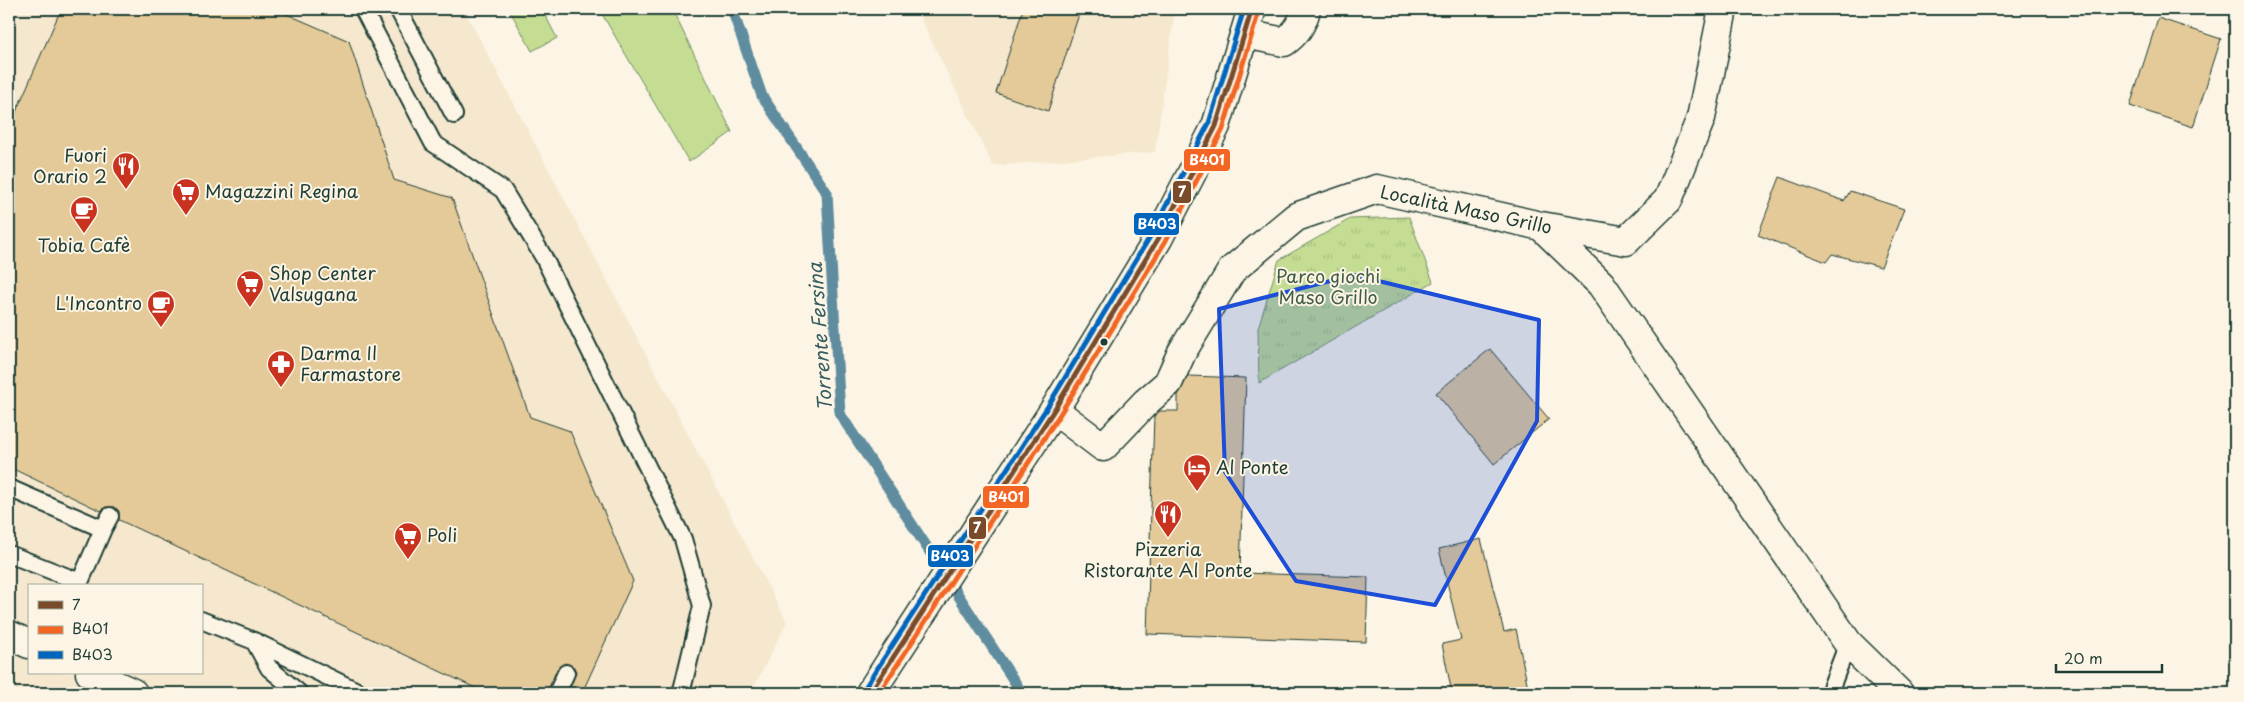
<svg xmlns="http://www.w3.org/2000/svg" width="2244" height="702" viewBox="0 0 2244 702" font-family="'Playpen Sans',sans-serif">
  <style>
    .built { fill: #f5e8ce; fill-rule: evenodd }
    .green { fill: #c4dd93; stroke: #728d64 }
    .park { fill: url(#park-tufts); stroke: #728d64 }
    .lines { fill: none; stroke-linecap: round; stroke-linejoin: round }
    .stream { stroke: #5e8c9f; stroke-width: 11 }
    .building { fill: #e4ca99; stroke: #1f3d34 }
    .lane-casing { stroke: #1f3d34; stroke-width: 20 }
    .street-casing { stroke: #1f3d34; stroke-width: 31 }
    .secondary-casing { stroke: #1f3d34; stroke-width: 31 }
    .lane { stroke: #fcf5e5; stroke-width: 16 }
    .street { stroke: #fcf5e5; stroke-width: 28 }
    .secondary { stroke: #fcf5e5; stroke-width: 28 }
    .bus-1-casing { stroke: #fcf5e5; stroke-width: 9 }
    .bus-2-casing { stroke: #fcf5e5; stroke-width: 9 }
    .bus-3-casing { stroke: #fcf5e5; stroke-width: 9 }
    .bus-1 { stroke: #7a4b2a; stroke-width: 5 }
    .bus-2 { stroke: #f26522; stroke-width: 5 }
    .bus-3 { stroke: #0065bd; stroke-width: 5 }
    .marked { fill: #1d4ed8; fill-opacity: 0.2; stroke: #1d4ed8; stroke-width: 4; stroke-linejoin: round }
    .bus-dot { fill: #1f3d34; stroke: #fcf5e5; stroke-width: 2 }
    .labels { text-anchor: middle; stroke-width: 4; stroke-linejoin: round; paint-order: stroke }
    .poi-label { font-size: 18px; fill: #1f3d34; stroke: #fcf5e5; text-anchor: start }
    .street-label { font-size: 18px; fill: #1f3d34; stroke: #fcf5e5 }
    .park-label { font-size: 18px; fill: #405d47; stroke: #fcf5e5 }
    .water-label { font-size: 19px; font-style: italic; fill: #395e61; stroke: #fcf5e5 }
    .line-badge { stroke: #fcf5e5; stroke-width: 2 }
    .badge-label { font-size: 14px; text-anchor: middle; font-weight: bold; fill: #fff }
  </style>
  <defs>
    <pattern id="park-tufts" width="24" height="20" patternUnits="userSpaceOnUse" patternTransform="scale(1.25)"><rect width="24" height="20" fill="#c4dd93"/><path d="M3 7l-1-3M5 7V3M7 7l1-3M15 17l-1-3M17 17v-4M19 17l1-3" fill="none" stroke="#a8bf7f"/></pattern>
  </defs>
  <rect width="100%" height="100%" fill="#fcf5e5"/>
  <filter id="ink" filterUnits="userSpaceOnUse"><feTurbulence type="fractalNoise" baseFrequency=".02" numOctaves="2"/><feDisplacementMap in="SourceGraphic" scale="10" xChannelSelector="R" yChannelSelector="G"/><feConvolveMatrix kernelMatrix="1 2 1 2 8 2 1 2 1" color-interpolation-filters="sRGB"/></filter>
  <g filter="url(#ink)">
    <!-- built -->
    <path class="built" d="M 9,9 L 464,9 L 787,622 L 751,693 L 9,693 ZM 29,586 L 201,586 L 201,673 L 29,673 Z
      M 916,9 L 1175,9 L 1155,152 L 993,166 Z"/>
    <!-- green -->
    <path class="green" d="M 509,9 L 542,9 L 557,38 L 532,51 Z
      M 599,9 L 672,9 L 732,132 L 689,162 Z"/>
    <!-- park -->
    <path class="park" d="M 1409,217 L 1433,282 L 1259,383 L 1258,328 L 1279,260 L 1350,219 Z"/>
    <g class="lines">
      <!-- stream -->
      <path class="stream" d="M 732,9 L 762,96 L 827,193 L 840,414 L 1022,693"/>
    </g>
    <!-- building -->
    <path class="building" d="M 61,9 L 275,9 L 349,41 L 394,180 L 452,198 L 530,417 L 570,431 L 633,581 L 582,693 L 568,693 L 576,672 L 574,667 L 565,663 L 557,669 L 547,693 L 486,693 L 119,520 L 119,511 L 114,507 L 105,507 L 101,511 L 9,467 L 9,128 Z
      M 1023,9 L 1064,9 L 1079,14 L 1048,111 L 996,93 Z
      M 2158,18 L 2221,39 L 2193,127 L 2130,106 Z
      M 1780,177 L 1844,201 L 1850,191 L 1904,209 L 1881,267 L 1832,254 L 1826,262 L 1758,235 Z
      M 1490,349 L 1549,419 L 1494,464 L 1436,393 Z
      M 1188,376 L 1246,378 L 1240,573 L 1368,577 L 1366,642 L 1147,634 L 1154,416 L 1160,411 L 1178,411 L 1178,395 Z
      M 1481,539 L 1504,632 L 1516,629 L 1529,693 L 1452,693 L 1442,644 L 1461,640 L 1439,549 Z"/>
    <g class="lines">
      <!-- lane casing -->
      <g class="lane-casing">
        <path id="lane" d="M 363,9 L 433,143 L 503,190 L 543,256 L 683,539 L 702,606 L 682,690 L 679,693
          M 398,9 L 454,115
          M 9,488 L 103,529 L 80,582 L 9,554
          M 103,529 L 110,516
          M 201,620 L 254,641 L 361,693
          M 254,641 L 269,668 L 299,693
          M 557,693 L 566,673
          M 1829,693 L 1848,643"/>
      </g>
      <!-- street casing -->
      <g class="street-casing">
        <path id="street" d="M 1245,34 L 1284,42 C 1296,34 1303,23 1306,9
          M 1541,226 L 1601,284 L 1848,643 L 1899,693
          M 1054,410 L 1103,447 L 1146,402 L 1168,383 L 1182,352 L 1232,270 L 1296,217 L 1377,189 L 1541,226 L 1626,241 L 1668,200 L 1701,118 L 1723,9
          M 9,635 L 29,644
          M 90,673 L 133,693"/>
      </g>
      <!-- secondary casing -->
      <g class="secondary-casing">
        <path id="secondary" d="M 870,693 L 1054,410 L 1158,239 L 1216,126 L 1252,9"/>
      </g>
      <!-- lane -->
      <use href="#lane" class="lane"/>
      <!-- street -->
      <use href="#street" class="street"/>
      <!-- secondary -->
      <use href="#secondary" class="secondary"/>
      <!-- bus-1 casing -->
      <g class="bus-1-casing">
        <path id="bus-1" d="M 870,693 L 1054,410 L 1158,239 L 1216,126 L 1252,9"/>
      </g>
      <!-- bus-2 casing -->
      <g class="bus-2-casing">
        <path id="bus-2" d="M 879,693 L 1060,414 L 1165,242 L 1223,129 L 1259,11"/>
      </g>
      <!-- bus-3 casing -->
      <g class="bus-3-casing">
        <path id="bus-3" d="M 864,689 L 1048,406 L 1151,235 L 1209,123 L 1244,9"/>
      </g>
      <!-- bus-1 -->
      <use href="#bus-1" class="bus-1"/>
      <!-- bus-2 -->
      <use href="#bus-2" class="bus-2"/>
      <!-- bus-3 -->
      <use href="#bus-3" class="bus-3"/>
    </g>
  </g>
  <!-- marked area -->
  <path class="marked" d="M 1354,275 L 1539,320 L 1537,421 L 1435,605 L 1296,581 L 1225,472 L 1219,309 Z"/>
  <!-- icons -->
  <defs>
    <g id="restaurant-pin" transform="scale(1.4375)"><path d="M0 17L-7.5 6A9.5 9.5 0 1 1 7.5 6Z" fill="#c8321e" stroke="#fcf5e5"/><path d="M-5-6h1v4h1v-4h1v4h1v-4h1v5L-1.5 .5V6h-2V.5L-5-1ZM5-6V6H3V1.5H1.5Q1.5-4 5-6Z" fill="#fff"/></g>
    <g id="supermarket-pin" transform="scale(1.4375)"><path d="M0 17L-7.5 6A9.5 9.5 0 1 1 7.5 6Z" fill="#c8321e" stroke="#fcf5e5"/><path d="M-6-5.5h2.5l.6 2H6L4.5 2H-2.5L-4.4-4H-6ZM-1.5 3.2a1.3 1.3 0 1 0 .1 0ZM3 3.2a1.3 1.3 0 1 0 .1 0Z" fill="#fff"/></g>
    <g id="cafe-pin" transform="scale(1.4375)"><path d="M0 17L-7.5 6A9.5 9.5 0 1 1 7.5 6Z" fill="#c8321e" stroke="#fcf5e5"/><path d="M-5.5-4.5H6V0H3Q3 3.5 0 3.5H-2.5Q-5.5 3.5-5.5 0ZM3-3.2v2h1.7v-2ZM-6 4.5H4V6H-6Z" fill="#fff"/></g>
    <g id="pharmacy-pin" transform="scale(1.4375)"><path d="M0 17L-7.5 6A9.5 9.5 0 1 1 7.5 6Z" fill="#c8321e" stroke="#fcf5e5"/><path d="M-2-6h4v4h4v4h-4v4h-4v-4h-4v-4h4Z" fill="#fff"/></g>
    <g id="hotel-pin" transform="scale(1.4375)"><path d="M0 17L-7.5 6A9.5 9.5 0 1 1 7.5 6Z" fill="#c8321e" stroke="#fcf5e5"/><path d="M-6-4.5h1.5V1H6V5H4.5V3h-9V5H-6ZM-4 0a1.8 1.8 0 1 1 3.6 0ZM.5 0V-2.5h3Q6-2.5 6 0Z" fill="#fff"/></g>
  </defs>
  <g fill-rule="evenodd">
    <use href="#restaurant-pin" x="126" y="166"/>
    <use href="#supermarket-pin" x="186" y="192"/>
    <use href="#cafe-pin" x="84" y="210"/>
    <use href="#supermarket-pin" x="250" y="284"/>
    <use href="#cafe-pin" x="161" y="304"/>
    <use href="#pharmacy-pin" x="281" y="364"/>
    <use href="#hotel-pin" x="1197" y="468"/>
    <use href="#restaurant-pin" x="1168" y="514"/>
    <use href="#supermarket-pin" x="408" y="536"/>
  </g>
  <!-- markers -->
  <circle class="bus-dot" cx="1104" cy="342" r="4.5"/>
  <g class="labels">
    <!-- poi labels -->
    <g class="poi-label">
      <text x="107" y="162" text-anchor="end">Fuori<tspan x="107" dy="21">Orario 2</tspan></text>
      <text x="205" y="198">Magazzini Regina</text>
      <text x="84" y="252" text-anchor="middle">Tobia Cafè</text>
      <text x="269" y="280">Shop Center<tspan x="269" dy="21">Valsugana</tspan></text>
      <text x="142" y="310" text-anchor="end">L'Incontro</text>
      <text x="300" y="360">Darma Il<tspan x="300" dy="21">Farmastore</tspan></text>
      <text x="1216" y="474">Al Ponte</text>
      <text x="427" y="542">Poli</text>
      <text x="1168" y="556" text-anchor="middle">Pizzeria<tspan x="1168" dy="21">Ristorante Al Ponte</tspan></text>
    </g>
    <!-- street labels -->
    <g class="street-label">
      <text transform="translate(1466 210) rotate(12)" y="6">Località Maso Grillo</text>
    </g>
    <!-- park labels -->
    <g class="park-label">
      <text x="1328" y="283">Parco giochi<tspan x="1328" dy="21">Maso Grillo</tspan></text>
    </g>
    <!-- water labels -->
    <g class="water-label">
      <text transform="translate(820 337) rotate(-94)" y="7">Torrente Fersina</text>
    </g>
  </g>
  <g class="line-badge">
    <rect x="1183" y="148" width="48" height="24" rx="5" fill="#f26522"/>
    <rect x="1172" y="180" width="20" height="24" rx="5" fill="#7a4b2a"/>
    <rect x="1133" y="212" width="47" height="24" rx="5" fill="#0065bd"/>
    <rect x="982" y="485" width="48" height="24" rx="5" fill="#f26522"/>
    <rect x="968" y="516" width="19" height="24" rx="5" fill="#7a4b2a"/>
    <rect x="927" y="544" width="47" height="24" rx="5" fill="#0065bd"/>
  </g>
  <g class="badge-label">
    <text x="1207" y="165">B401</text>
    <text x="1182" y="197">7</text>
    <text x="1157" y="229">B403</text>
    <text x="1006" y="502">B401</text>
    <text x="977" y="533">7</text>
    <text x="950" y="561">B403</text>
  </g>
  <!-- margin -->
  <rect width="2244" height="702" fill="none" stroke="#fcf5e5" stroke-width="30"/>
  <rect x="15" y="15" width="2214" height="672" fill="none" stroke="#1f3d34" stroke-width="2" filter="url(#ink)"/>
  <!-- legend -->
  <rect x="28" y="584" width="175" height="90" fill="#fcf5e5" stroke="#a4ab9e"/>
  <rect x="38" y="601" width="25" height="8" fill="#7a4b2a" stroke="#a4ab9e"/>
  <text x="72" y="610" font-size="15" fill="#1f3d34">7</text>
  <rect x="38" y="626" width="25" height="8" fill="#f26522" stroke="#a4ab9e"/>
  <text x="72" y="634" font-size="15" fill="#1f3d34">B401</text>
  <rect x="38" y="651" width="25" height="8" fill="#0065bd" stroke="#a4ab9e"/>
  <text x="72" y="660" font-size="15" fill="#1f3d34">B403</text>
  <!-- scale -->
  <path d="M2056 664v8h106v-8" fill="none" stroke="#1f3d34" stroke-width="2.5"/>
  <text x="2064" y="664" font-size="15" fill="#1f3d34" stroke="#fcf5e5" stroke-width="4" paint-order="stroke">20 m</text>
</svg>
